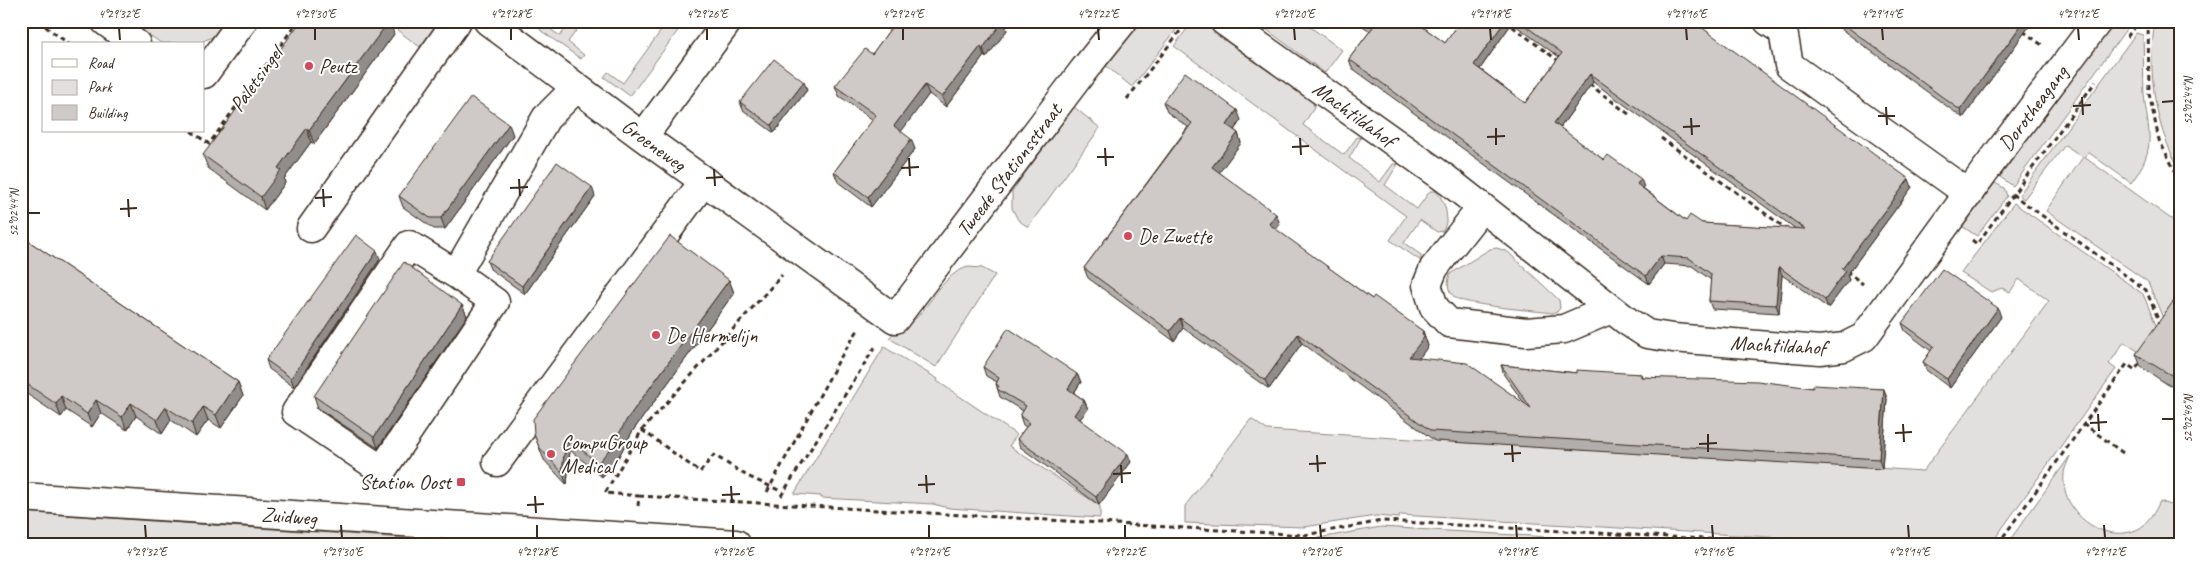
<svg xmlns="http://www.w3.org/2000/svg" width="2202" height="565" viewBox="0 0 2202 565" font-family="Caveat,sans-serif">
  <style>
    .green { fill: #e2e0de; stroke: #8e857e }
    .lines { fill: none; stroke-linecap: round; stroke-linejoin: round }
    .minor-casing { stroke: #3b2a1e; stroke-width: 31 }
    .major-casing { stroke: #3b2a1e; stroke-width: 31 }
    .path { stroke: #3b2a1e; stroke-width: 3; stroke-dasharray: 5 4; stroke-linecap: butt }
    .minor { stroke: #fff; stroke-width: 28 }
    .major { stroke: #fff; stroke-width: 28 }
    .wall { fill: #b2aeab; stroke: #3b2a1e; fill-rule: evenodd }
    .shaded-wall { fill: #918d8b; stroke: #3b2a1e }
    .building { fill: #cfcac7; stroke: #3b2a1e; fill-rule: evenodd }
    .ticks { fill: none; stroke: #3b2a1e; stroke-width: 2 }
    .poi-dot { fill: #d1495b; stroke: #fff; stroke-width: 2 }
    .labels { text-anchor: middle; stroke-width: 4; stroke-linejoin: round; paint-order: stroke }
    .poi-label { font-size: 21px; fill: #3b2a1e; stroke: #fff; text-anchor: start }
    .street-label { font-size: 21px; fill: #3b2a1e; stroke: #fff }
    .neatline { fill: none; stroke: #3b2a1e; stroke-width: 2 }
    .ticks-label { font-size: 12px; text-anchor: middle; fill: #3b2a1e }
  </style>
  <rect width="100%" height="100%" fill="#fff"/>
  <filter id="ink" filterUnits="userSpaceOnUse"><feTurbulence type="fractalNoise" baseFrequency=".02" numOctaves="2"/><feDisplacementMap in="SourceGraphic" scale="10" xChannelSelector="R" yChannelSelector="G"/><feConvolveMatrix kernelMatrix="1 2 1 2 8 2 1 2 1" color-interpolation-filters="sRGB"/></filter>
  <g filter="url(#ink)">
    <!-- green -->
    <path class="green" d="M 128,21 L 232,21 L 225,31 L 197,44 L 161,43 Z
      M 385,21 L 439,21 L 420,47 Z
      M 571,21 L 583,21 L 568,42 L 584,55 L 581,59 L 540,30 L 543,24 L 560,36 Z
      M 668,21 L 685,21 L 630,96 L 604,77 L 608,72 L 623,83 Z
      M 1141,21 L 1183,21 L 1132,87 L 1106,66 Z
      M 1193,21 L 1204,21 L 1313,102 L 1314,108 L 1303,125 L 1344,155 L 1357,137 L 1361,138 L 1349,158 L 1380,182 L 1393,164 L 1398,164 L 1385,185 L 1417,209 L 1430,191 L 1436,191 C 1446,203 1450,217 1443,231 L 1437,232 L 1420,220 L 1404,243 L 1421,255 L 1421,261 L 1390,240 L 1406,216 L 1174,46 Z
      M 1255,21 L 1302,21 L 1342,50 L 1325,73 Z
      M 2113,21 L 2132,21 L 2013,186 L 2000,177 Z
      M 2155,21 L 2181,21 L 2181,171 C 2154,128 2147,70 2155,21 Z
      M 2136,33 L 2143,35 C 2144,55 2143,75 2144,94 C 2148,133 2158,147 2131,183 L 2088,152 L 2084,157 L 2181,226 L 2181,298 L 2164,321 L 2148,282 L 2046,211 L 2083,157 L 2065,145 L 2024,199 L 2019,195 Z
      M 1074,107 L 1100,128 L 1028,227 L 1018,220 L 1012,208 L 1012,191 Z
      M 1995,183 L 2004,188 L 2007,196 L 1977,236 L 1963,227 Z
      M 2014,203 L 2143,294 L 2158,330 L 2141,353 L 2124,342 L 2109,364 L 2116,369 L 1991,544 L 1887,544 L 1400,515 L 1399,518 L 1376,516 L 1304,527 L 1185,523 L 1185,506 L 1251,419 L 1267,430 L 1923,471 L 2049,301 L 2019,279 L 2010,292 L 2002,288 L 1991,292 L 1961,273 Z
      M 1497,248 L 1508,252 L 1559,300 L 1560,308 L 1557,312 L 1553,313 C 1536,311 1466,305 1456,298 C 1447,292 1447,283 1450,274 L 1490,249 Z
      M 968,267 L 982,268 L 995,275 L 936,367 L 889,338 C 896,329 906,327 915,319 C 932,303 943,274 968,267 Z
      M 884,347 L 938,379 L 937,381 L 1017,435 L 1009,446 L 1100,506 L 1100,518 L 949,508 L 933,504 L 821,498 L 821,496 L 794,494 Z
      M 2070,456 C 2068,462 2064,469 2064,474 C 2060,511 2101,544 2136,530 C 2148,525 2155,512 2160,501 L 2181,509 L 2181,544 L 2007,544 Z
      M 21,512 L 493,544 L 51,544 L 21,542 Z
      M 1381,527 L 1665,544 L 1391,544 L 1313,539 Z"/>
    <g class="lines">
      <!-- minor casing -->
      <g class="minor-casing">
        <path id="minor" d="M 105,21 L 136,44
          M 488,21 L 643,137 L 895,319 L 1083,71 L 1123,21
          M 1224,21 L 1446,179 L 1627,321 L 1647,334 L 1673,338 L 1820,350 L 1844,347 L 1864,337 L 1984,172 L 2098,21
          M 1768,21 L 1783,31 L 1789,65 L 1969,194
          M 204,74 L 243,21
          M 643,137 L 728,21
          M 1482,207 L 1434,268 L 1427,285 L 1434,307 L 1449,323 L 1526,332 L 1564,329 L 1611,309
          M 311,228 L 457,21
          M 409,245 L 456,274 L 495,302 L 382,470 L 296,412 Z
          M 456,274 L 546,118 L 576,88
          M 497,462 L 704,181"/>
      </g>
      <!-- major casing -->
      <g class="major-casing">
        <path id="major" d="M 21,497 L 736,544"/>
      </g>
      <!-- path -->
      <path class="path" d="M 38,21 L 69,44
        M 1505,21 L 1560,62
        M 2148,21 L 2149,93 L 2159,140 L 2181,182
        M 2023,31 L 2042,45
        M 2127,37 L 2139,21
        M 1589,84 L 1630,115
        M 1127,99 L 1188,21
        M 191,131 L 209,144 L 298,21
        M 1661,138 L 1788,230
        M 2012,194 L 2146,290 L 2160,323
        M 1972,240 L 1977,244 L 2096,81
        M 1846,271 L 1863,284
        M 642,430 L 700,472 L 714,455 L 747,476 L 783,492
        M 2123,453 L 2084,424 L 2127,364 L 2135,370 L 2141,362
        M 767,492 L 839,360 L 858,330
        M 639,496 L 1305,535 L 1382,521 L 1795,544
        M 781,496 L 877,344
        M 638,506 L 639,496 L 605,493 L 642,430 L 782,275
        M 1998,544 L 2084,424"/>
      <!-- minor -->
      <use href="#minor" class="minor"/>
      <!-- major -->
      <use href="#major" class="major"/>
    </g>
    <!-- wall -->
    <path class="wall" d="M 792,21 L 803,21 L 799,26 Z
      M 896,21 L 1004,21 L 1007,30 L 986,58 L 984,56 L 946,107 L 929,94 L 901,131 L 915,149 L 871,207 L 838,182 L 834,172 L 873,120 L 839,96 L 835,86 L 872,54 Z
      M 1360,21 L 1415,21 L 1445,43 L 1461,21 L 1693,21 L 1912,187 L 1847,275 L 1849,280 L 1828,308 L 1782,275 L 1779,313 L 1712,309 L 1709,301 L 1711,280 L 1692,266 L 1664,264 L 1649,284 L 1352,68 L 1349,59 L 1370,31 L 1361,25 ZM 1512,23 L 1559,57 L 1525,103 L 1480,69 ZM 1593,82 L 1796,229 L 1702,223 L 1686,221 L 1643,188 L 1644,187 L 1604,160 L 1560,128 Z
      M 1830,21 L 2033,21 L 1963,118 Z
      M 394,34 L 314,144 L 311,142 L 284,179 L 285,183 L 265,210 L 208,168 L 203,155 Z
      M 807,90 L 774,133 L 743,110 L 740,102 Z
      M 1163,102 L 1241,120 L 1234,130 L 1238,133 L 1241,143 L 1219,172 L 1280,224 L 1276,230 L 1372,299 L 1423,331 L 1428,346 L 1419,358 L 1524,403 L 1504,375 L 1501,365 L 1577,373 L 1641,374 L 1642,377 L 1813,388 L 1884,389 L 1887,399 L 1882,469 L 1435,441 L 1302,343 L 1269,389 L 1183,328 L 1174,341 L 1088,278 L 1084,268 L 1188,127 L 1167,112 Z
      M 513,135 L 445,229 L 434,229 L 403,207 L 399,196 Z
      M 595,196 L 525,294 L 490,269 L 487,261 Z
      M 21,236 L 238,382 L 243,396 L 221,428 L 208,420 L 196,437 L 171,420 L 162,434 L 136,416 L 127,430 L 101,413 L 92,427 L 66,410 L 61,417 L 21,390 Z
      M 380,259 L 294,387 L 269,369 L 266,360 Z
      M 729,280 L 734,293 L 632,432 L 618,458 L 602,477 L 570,450 L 567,485 L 544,460 L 534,434 Z
      M 2181,302 L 2181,391 L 2167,384 L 2141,367 L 2136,354 Z
      M 462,305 L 467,316 L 378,448 L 318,408 L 314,396 Z
      M 2001,317 L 1950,388 L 1926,370 L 1923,362 L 1931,351 L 1905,331 L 1902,323 Z
      M 983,367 L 1077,374 L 1081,382 L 1074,393 L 1084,400 L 1088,409 L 1080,419 L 1131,462 L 1099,505 L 1020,447 L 1017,439 L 1026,427 L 1023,425 L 1020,416 L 1023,411 L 1000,397 L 996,384 L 997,382 L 986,376 Z"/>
    <!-- shaded-wall -->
    <path class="shaded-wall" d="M 389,21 L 390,21 L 394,34 L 314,144 L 309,130 Z
      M 798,21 L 803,21 L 799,26 L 797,22 Z
      M 1003,21 L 1004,21 L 1007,30 L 986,58 L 983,48 Z
      M 1505,21 L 1512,21 L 1512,23 L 1477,73 L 1474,65 Z
      M 2024,21 L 2033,21 L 1963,118 L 1960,110 Z
      M 981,46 L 984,56 L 946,107 L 942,97 Z
      M 1590,74 L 1593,82 L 1557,132 L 1554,123 Z
      M 804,82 L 807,90 L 774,133 L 771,125 Z
      M 925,85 L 929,94 L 898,136 L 894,126 Z
      M 1237,110 L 1241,120 L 1231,135 L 1227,125 Z
      M 509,124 L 513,135 L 445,229 L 441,218 Z
      M 307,128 L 311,142 L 284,179 L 285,183 L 265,210 L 261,197 L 278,168 Z
      M 1238,133 L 1241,143 L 1216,177 L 1212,167 Z
      M 911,139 L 915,149 L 871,207 L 868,197 Z
      M 1641,179 L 1644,187 L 1640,192 L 1637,184 Z
      M 1909,179 L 1912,187 L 1847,275 L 1849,280 L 1828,308 L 1825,300 L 1842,269 Z
      M 592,187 L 595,196 L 525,294 L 522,286 Z
      M 1276,214 L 1280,224 L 1272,234 L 1269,224 Z
      M 377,251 L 380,259 L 294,387 L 291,378 Z
      M 1661,256 L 1664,264 L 1649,284 L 1646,276 Z
      M 1779,267 L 1782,275 L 1779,313 L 1776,305 Z
      M 729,280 L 734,293 L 632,432 L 618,458 L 602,477 L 598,463 L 627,419 Z
      M 462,305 L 467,316 L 378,448 L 374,437 Z
      M 1998,308 L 2001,317 L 1950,388 L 1947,379 Z
      M 1180,318 L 1183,328 L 1174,341 L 1170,331 Z
      M 1423,331 L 1428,346 L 1413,367 L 1409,357 Z
      M 1298,334 L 1302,343 L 1269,389 L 1265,380 Z
      M 1077,374 L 1081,382 L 1071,397 L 1068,389 Z
      M 238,382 L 243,396 L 221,428 L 216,415 Z
      M 1884,389 L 1887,399 L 1882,469 L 1879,459 Z
      M 61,396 L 66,410 L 61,417 L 56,404 Z
      M 96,400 L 101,413 L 92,427 L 87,414 Z
      M 1084,400 L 1088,409 L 1077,423 L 1074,415 Z
      M 131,403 L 136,416 L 127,430 L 122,417 Z
      M 166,407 L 171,420 L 162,434 L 157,420 Z
      M 203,407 L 208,420 L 196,437 L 192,424 Z
      M 566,437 L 570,450 L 567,485 L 562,472 Z
      M 1128,454 L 1131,462 L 1099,505 L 1096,497 Z"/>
    <!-- building -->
    <path class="building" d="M 301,21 L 389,21 L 309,130 L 307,128 L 278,168 L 281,170 L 261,197 L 203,155 Z
      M 896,21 L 1003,21 L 983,48 L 981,46 L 942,97 L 925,85 L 894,126 L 911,139 L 868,197 L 834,172 L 876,115 L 835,86 L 865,49 L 872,54 Z
      M 1365,21 L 1415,21 L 1445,43 L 1461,21 L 1505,21 L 1474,65 L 1525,103 L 1562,53 L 1519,21 L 1693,21 L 1909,179 L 1842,269 L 1846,271 L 1825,300 L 1779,267 L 1776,305 L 1709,301 L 1711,274 L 1689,258 L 1661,256 L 1646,276 L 1349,59 L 1373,27 ZM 1590,74 L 1805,229 L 1702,223 L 1690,215 L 1686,221 L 1637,184 L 1641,179 L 1608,155 L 1604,160 L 1554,123 Z
      M 1839,21 L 2024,21 L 1960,110 Z
      M 774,59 L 804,82 L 771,125 L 740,102 Z
      M 1185,72 L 1237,110 L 1227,125 L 1238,133 L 1212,167 L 1276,214 L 1269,224 L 1372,299 L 1374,296 L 1423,331 L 1422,334 L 1425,336 L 1409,357 L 1467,363 L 1531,408 L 1501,365 L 1577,373 L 1577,370 L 1641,374 L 1641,377 L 1757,381 L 1813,388 L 1813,385 L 1884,389 L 1879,459 L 1431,431 L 1298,334 L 1265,380 L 1180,318 L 1170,331 L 1084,268 L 1192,123 L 1163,102 Z
      M 471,97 L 509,124 L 441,218 L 430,218 L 399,196 Z
      M 557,162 L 592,187 L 522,286 L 487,261 Z
      M 356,235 L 377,251 L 291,378 L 266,360 Z
      M 21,236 L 238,382 L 216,415 L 203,407 L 192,424 L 166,407 L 157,420 L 131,403 L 122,417 L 96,400 L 87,414 L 61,396 L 56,404 L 21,380 Z
      M 670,236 L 729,280 L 627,419 L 613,445 L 598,463 L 566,437 L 562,472 L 539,447 L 534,434 L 533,419 Z
      M 404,262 L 462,305 L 374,437 L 314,396 Z
      M 1942,269 L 1998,308 L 1947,379 L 1923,362 L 1934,346 L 1902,323 Z
      M 2175,299 L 2181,302 L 2181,380 L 2162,370 L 2136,354 Z
      M 1008,328 L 1077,374 L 1068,389 L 1084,400 L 1074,415 L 1128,454 L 1096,497 L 1017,439 L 1029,423 L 1020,416 L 1026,406 L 997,389 L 999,386 L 996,384 L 999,378 L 983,367 Z"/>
  </g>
  <!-- ticks -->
  <path class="ticks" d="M 119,28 L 120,40M 315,28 L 315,40M 511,28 L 511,40M 707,28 L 707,40M 903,28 L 903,40M 1098,28 L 1099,40M 1294,28 L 1295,40M 1490,28 L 1491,40M 1686,28 L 1687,40M 1882,28 L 1883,40M 2078,28 L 2079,40M 2082,97 L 2083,115M 2162,102 L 2174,101M 2073,106 L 2091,105M 1886,107 L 1887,125M 1878,116 L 1895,116M 1691,118 L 1692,135M 1683,127 L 1700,126M 1496,128 L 1496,145M 1487,137 L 1505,136M 1300,138 L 1301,155M 1292,147 L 1309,146M 1105,148 L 1106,166M 1097,157 L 1114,157M 909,158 L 910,176M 901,168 L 919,167M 714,169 L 715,186M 706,178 L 723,177M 519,179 L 520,196M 510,188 L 528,187M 323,189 L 324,207M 315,198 L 332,197M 128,199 L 129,217M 120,209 L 137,208M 28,213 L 40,213M 2098,414 L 2099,431M 2162,419 L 2174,419M 2090,423 L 2107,422M 1903,424 L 1904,442M 1895,433 L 1912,432M 1708,434 L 1708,452M 1699,444 L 1717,443M 1512,445 L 1513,462M 1504,454 L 1521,453M 1317,455 L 1318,472M 1309,464 L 1326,463M 1121,465 L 1122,483M 1113,474 L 1131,473M 926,475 L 927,493M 918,485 L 935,484M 731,486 L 732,503M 722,495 L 740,494M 535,496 L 536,513M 527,505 L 544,504M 145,525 L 146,538M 341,525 L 342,538M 537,525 L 537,538M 733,525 L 733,538M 929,525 L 929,538M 1125,525 L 1125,538M 1320,525 L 1321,538M 1516,525 L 1517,538M 1712,525 L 1713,538M 1908,525 L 1909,538M 2104,525 L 2105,538"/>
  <!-- markers -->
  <g class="poi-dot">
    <circle cx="309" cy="66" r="5"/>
    <circle cx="1128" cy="236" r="5"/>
    <circle cx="656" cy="335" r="5"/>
    <circle cx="551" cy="454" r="5"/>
    <rect x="456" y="477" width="10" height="10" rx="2.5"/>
  </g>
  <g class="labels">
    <!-- poi labels -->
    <g class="poi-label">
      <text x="319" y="73">Peutz</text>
      <text x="1138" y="243">De Zwette</text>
      <text x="666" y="342">De Hermelijn</text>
      <text x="561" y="449">CompuGroup<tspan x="561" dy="24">Medical</tspan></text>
      <text x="451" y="489" text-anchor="end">Station Oost</text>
    </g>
    <!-- street labels -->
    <g class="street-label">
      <text transform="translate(256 79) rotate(-54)" y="7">Paletsingel</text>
      <text transform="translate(2033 108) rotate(-53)" y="7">Dorotheagang</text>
      <text transform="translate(1354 114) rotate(36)" y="7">Machtildahof</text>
      <text transform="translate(654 145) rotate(36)" y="7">Groeneweg</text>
      <text transform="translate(1009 170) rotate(-53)" y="7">Tweede Stationsstraat</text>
      <text transform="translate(1778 345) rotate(3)" y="7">Machtildahof</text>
      <text transform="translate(289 516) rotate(4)" y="7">Zuidweg</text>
    </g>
  </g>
  <!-- margin -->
  <rect width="2202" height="565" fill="none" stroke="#fff" stroke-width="55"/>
  <!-- legend -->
  <rect x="42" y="42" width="162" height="90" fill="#ffffff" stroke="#b1aaa5"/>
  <rect x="52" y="59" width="25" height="8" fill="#ffffff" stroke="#b1aaa5"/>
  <text x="88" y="68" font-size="15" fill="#3b2a1e">Road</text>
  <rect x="52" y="80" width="25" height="15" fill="#e2e0de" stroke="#b1aaa5"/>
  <text x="88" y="92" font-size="15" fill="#3b2a1e">Park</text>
  <rect x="52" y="105" width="25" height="15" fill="#cfcac7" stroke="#b1aaa5"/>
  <text x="88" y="118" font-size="15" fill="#3b2a1e">Building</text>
  <rect x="28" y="28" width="2146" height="510" class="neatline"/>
  <g class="ticks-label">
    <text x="119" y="18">4°29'32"E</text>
    <text x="315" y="18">4°29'30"E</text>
    <text x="511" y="18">4°29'28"E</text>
    <text x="707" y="18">4°29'26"E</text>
    <text x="903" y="18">4°29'24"E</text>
    <text x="1098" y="18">4°29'22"E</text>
    <text x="1294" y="18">4°29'20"E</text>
    <text x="1490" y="18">4°29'18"E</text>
    <text x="1686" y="18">4°29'16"E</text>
    <text x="1882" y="18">4°29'14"E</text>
    <text x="2078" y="18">4°29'12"E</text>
    <text transform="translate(2188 101) rotate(-90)" y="4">52°02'44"N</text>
    <text transform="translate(14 213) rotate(-90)" y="4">52°02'44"N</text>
    <text transform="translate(2188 419) rotate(-90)" y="4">52°02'46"N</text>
    <text x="146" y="556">4°29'32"E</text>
    <text x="342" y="556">4°29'30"E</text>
    <text x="537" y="556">4°29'28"E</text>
    <text x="733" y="556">4°29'26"E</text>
    <text x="929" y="556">4°29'24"E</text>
    <text x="1125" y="556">4°29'22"E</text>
    <text x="1321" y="556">4°29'20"E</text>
    <text x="1517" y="556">4°29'18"E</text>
    <text x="1713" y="556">4°29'16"E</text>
    <text x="1909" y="556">4°29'14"E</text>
    <text x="2105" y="556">4°29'12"E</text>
  </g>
</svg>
